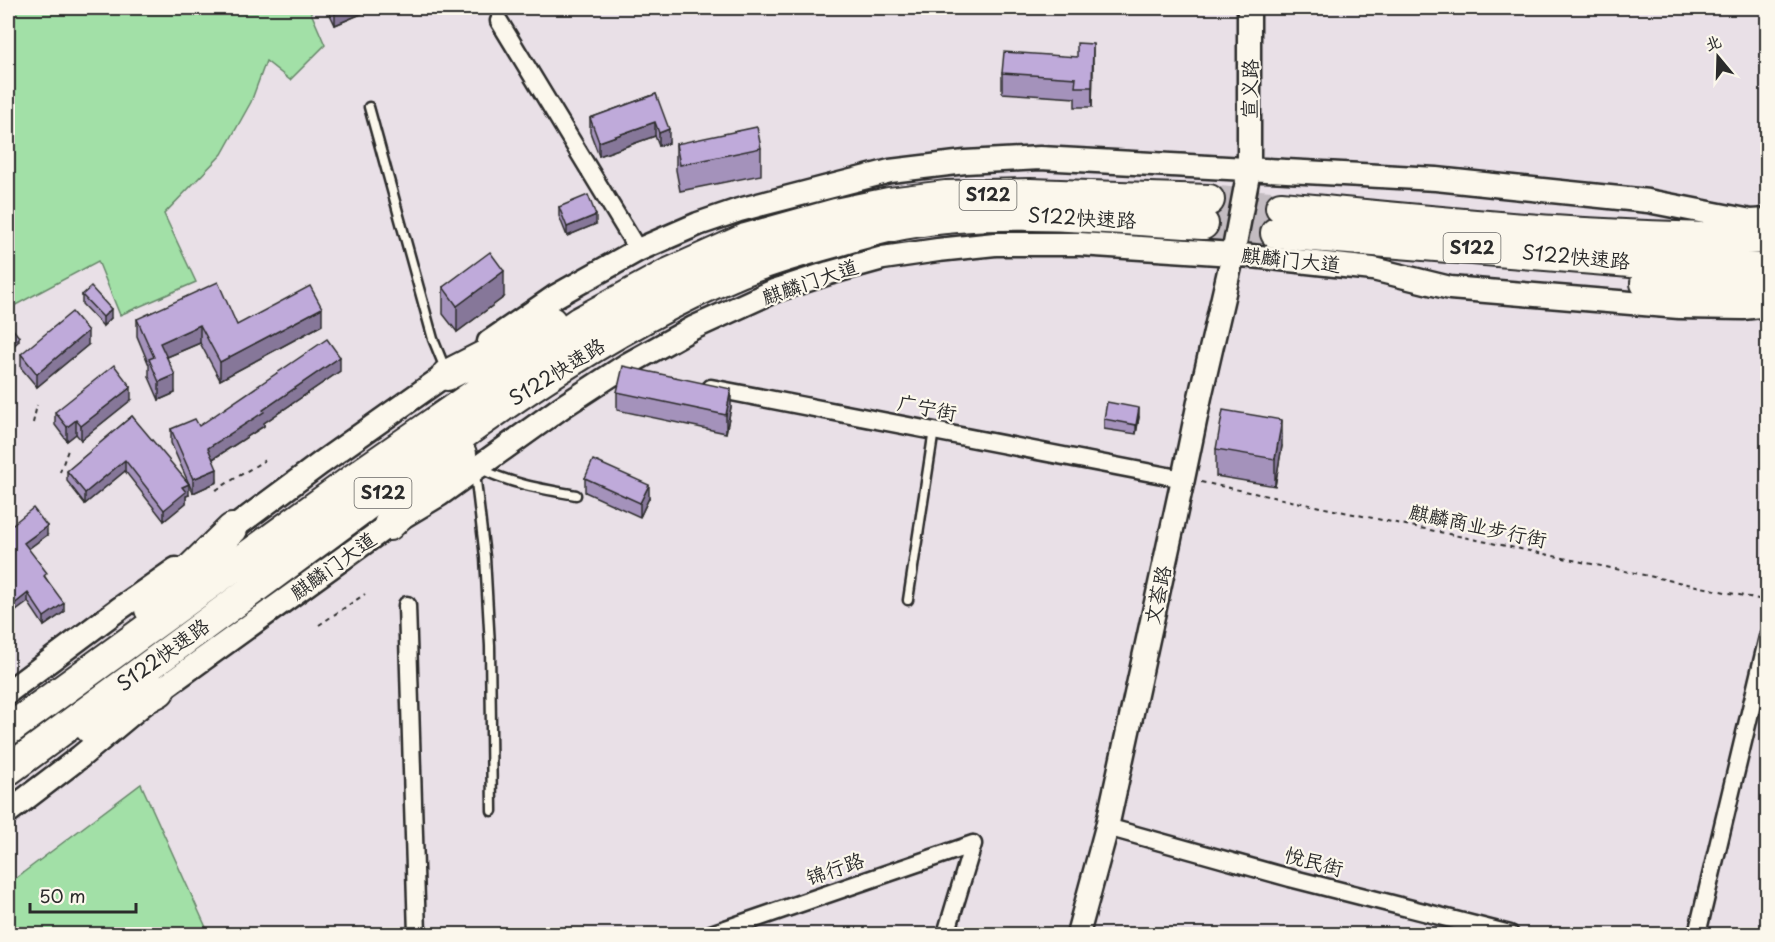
<svg xmlns="http://www.w3.org/2000/svg" width="1775" height="942" viewBox="0 0 1775 942" font-family="'Playpen Sans','LXGW WenKai TC',sans-serif">
  <style>
    .green { fill: #a2e0a7; stroke: #668669; stroke-width: 1.5 }
    .lines { fill: none; stroke-linecap: round; stroke-linejoin: round }
    .highway-tunnel { stroke: #c3bcc1; stroke-width: 30; stroke-dasharray: 30 15; stroke-linecap: butt }
    .lane-casing { stroke: #2b2b2b; stroke-width: 13 }
    .street-casing { stroke: #2b2b2b; stroke-width: 21 }
    .secondary-casing { stroke: #2b2b2b; stroke-width: 27 }
    .highway-casing { stroke: #2b2b2b; stroke-width: 34 }
    .path { stroke: #2b2b2b; stroke-width: 2; stroke-dasharray: 4.5 4.5; stroke-linecap: butt }
    .lane { stroke: #fbf7ec; stroke-width: 8 }
    .street { stroke: #fbf7ec; stroke-width: 16 }
    .secondary { stroke: #fbf7ec; stroke-width: 22 }
    .highway { stroke: #fbf7ec; stroke-width: 30 }
    .wall { fill: #a492bb; stroke: #2b2b2b; stroke-width: 1.5 }
    .shaded-wall { fill: #867799; stroke: #2b2b2b; stroke-width: 1.5 }
    .building { fill: #bfaada; stroke: #2b2b2b; stroke-width: 1.5 }
    .labels { text-anchor: middle; stroke-width: 4.5; stroke-linejoin: round; paint-order: stroke }
    .shield { fill: #fbf7ec; stroke: #696865; stroke-width: 1.5 }
    .shield-label { font-size: 18px; font-weight: bold; fill: #2b2b2b }
    .street-label { font-size: 20px; fill: #2b2b2b; stroke: #fbf7ec }
  </style>
  <rect width="100%" height="100%" fill="#e9e0e7"/>
  <filter id="ink" filterUnits="userSpaceOnUse"><feTurbulence type="fractalNoise" baseFrequency=".0167" numOctaves="2"/><feDisplacementMap in="SourceGraphic" scale="12" xChannelSelector="R" yChannelSelector="G"/><feConvolveMatrix kernelMatrix="1 2 1 2 8 2 1 2 1" color-interpolation-filters="sRGB"/></filter>
  <g filter="url(#ink)">
    <!-- green -->
    <path class="green" d="M 8,8 L 309,8 L 325,45 L 290,80 L 266,61 L 251,102 L 222,154 L 164,214 L 196,282 L 120,315 L 98,261 L 10,308 L 8,305 Z
      M 141,784 L 209,934 L 8,934 L 8,884 Z"/>
    <g class="lines">
      <!-- highway-tunnel -->
      <path class="highway-tunnel" d="M 1209,200 L 1281,207
        M 1203,224 L 1276,233"/>
      <!-- lane casing -->
      <g class="lane-casing">
        <path id="lane" d="M 369,107 L 433,339 L 446,371
          M 481,469 C 511,484 543,489 576,495
          M 475,473 L 485,557 L 490,646 L 492,811
          M 908,600 L 934,430"/>
      </g>
      <!-- street casing -->
      <g class="street-casing">
        <path id="street" d="M 499,21 L 638,250
          M 711,388 L 1183,479
          M 407,605 L 417,934
          M 1107,827 L 1290,878 L 1510,934
          M 711,934 L 973,844
          M 946,934 L 973,844
          M 1697,934 L 1768,637"/>
      </g>
      <!-- secondary casing -->
      <g class="secondary-casing">
        <path id="secondary" d="M 489,342 L 556,296 L 638,250 L 698,224 L 739,210 L 890,171 L 965,162 L 1040,158 L 1436,179 L 1648,201 L 1751,221 L 1768,220
          M 220,538 L 321,463 L 458,366
          M 8,692 L 119,609 L 176,569
          M 8,812 L 80,757 L 159,691 L 389,525 L 439,495 L 562,407 L 628,364 L 693,328 L 774,291 L 829,273 L 883,258 L 938,250 L 995,244 L 1080,244 L 1233,254 L 1335,265 L 1373,269 L 1450,288 L 1679,307 L 1743,308 L 1768,305
          M 1078,934 L 1107,827 L 1183,479 L 1200,397 L 1233,254 L 1249,170 L 1249,8"/>
      </g>
      <!-- highway casing -->
      <g class="highway-casing">
        <path id="highway" d="M 1281,207 C 1442,222 1605,240 1768,238
          M 1276,233 L 1667,265 L 1768,269
          M 1646,283 L 1768,293
          M 447,375 L 551,322
          M 389,525 L 461,454
          M 150,609 L 232,529
          M 90,728 L 159,691
          M 8,730 L 365,471 L 578,323 L 668,274 L 746,239 L 836,214 L 889,203 L 946,196 L 1030,194 L 1209,200
          M 8,770 C 112,693 217,616 321,539 C 453,441 586,336 740,272 C 772,259 804,250 837,241 C 859,234 881,228 903,224 C 1002,206 1104,219 1203,224"/>
      </g>
      <!-- path -->
      <path class="path" d="M 33,423 L 37,405
        M 60,472 L 68,450
        M 1201,482 L 1768,601
        M 216,490 L 265,460
        M 319,625 L 365,594"/>
      <!-- lane -->
      <use href="#lane" class="lane"/>
      <!-- street -->
      <use href="#street" class="street"/>
      <!-- secondary -->
      <use href="#secondary" class="secondary"/>
      <!-- highway -->
      <use href="#highway" class="highway"/>
    </g>
    <!-- wall -->
    <path class="wall" d="M 327,8 L 375,8 L 335,25 Z
      M 1093,64 L 1092,107 L 1075,107 L 1075,98 L 1002,93 L 1002,73 Z
      M 656,94 L 669,143 L 659,146 L 655,136 L 599,156 L 590,132 L 590,118 Z
      M 676,144 L 761,148 L 761,175 L 680,191 L 676,170 Z
      M 559,207 L 596,224 L 567,236 L 559,216 Z
      M 443,287 L 504,297 L 457,332 L 443,314 Z
      M 82,295 L 111,318 L 103,326 L 82,304 Z
      M 137,319 L 237,325 L 322,325 L 220,380 L 200,343 L 167,357 L 175,393 L 159,400 L 149,377 L 149,365 L 137,336 Z
      M 88,345 L 37,387 L 21,368 L 21,354 Z
      M 340,371 L 264,423 L 264,426 L 213,459 L 217,482 L 193,493 L 171,443 L 171,429 L 199,426 Z
      M 617,392 L 731,407 L 726,433 L 617,410 Z
      M 131,400 L 81,440 L 76,434 L 67,441 L 55,425 L 55,412 Z
      M 132,416 L 189,495 L 186,496 L 186,503 L 164,521 L 125,471 L 85,504 L 67,481 L 67,471 Z
      M 1139,417 L 1136,434 L 1104,429 L 1104,419 Z
      M 1282,446 L 1275,486 L 1216,476 L 1216,449 Z
      M 585,478 L 649,498 L 640,517 L 585,492 Z
      M 8,528 L 47,535 L 28,549 L 47,580 L 64,612 L 44,626 L 28,602 Z"/>
    <!-- shaded-wall -->
    <path class="shaded-wall" d="M 335,8 L 375,8 L 335,25 Z
      M 1093,44 L 1093,64 L 1092,107 L 1092,87 Z
      M 655,122 L 655,136 L 599,156 L 599,142 Z
      M 669,129 L 669,143 L 659,146 L 659,133 Z
      M 596,215 L 596,224 L 567,236 L 567,227 Z
      M 504,271 L 504,297 L 457,332 L 457,306 Z
      M 322,308 L 322,325 L 220,380 L 220,362 Z
      M 111,309 L 111,318 L 103,326 L 103,317 Z
      M 200,325 L 200,343 L 160,360 L 160,343 Z
      M 88,331 L 88,345 L 37,387 L 37,374 Z
      M 19,337 L 19,341 L 8,351 L 8,347 Z
      M 340,357 L 340,371 L 264,423 L 264,426 L 208,462 L 208,448 Z
      M 175,375 L 175,393 L 159,400 L 159,382 Z
      M 131,387 L 131,400 L 81,440 L 81,426 Z
      M 731,389 L 731,407 L 726,433 L 726,415 Z
      M 1139,408 L 1139,417 L 1136,434 L 1136,425 Z
      M 76,420 L 76,434 L 67,441 L 67,427 Z
      M 1282,420 L 1282,446 L 1275,486 L 1275,459 Z
      M 125,460 L 125,471 L 85,504 L 85,493 Z
      M 217,469 L 217,482 L 193,493 L 193,479 Z
      M 189,484 L 189,495 L 186,496 L 186,503 L 164,521 L 164,510 L 182,487 Z
      M 649,485 L 649,498 L 640,517 L 640,503 Z
      M 47,526 L 47,535 L 24,552 L 24,543 Z
      M 28,593 L 28,602 L 8,617 L 8,609 Z
      M 64,603 L 64,612 L 44,626 L 44,617 Z"/>
    <!-- building -->
    <path class="building" d="M 1077,43 L 1093,44 L 1092,87 L 1075,87 L 1076,78 L 1002,73 L 1004,52 L 1077,57 Z
      M 656,94 L 669,129 L 659,133 L 655,122 L 599,142 L 590,118 Z
      M 757,127 L 761,148 L 680,165 L 676,144 Z
      M 588,195 L 596,215 L 567,227 L 559,207 Z
      M 490,252 L 504,271 L 457,306 L 443,287 Z
      M 218,282 L 237,325 L 310,286 L 322,308 L 220,362 L 200,325 L 160,343 L 175,375 L 159,382 L 149,359 L 154,357 L 137,319 Z
      M 91,287 L 111,309 L 103,317 L 82,295 Z
      M 72,312 L 88,331 L 37,374 L 21,354 Z
      M 8,323 L 19,337 L 8,347 Z
      M 327,339 L 340,357 L 263,410 L 264,412 L 208,448 L 217,469 L 193,479 L 171,429 L 195,419 L 199,426 Z
      M 114,365 L 131,387 L 81,426 L 76,420 L 67,427 L 55,412 Z
      M 623,366 L 731,389 L 726,415 L 617,392 Z
      M 1107,402 L 1139,408 L 1136,425 L 1104,419 Z
      M 1223,410 L 1282,420 L 1275,459 L 1216,449 Z
      M 132,416 L 189,484 L 182,487 L 186,492 L 164,510 L 125,460 L 85,493 L 67,471 Z
      M 593,460 L 649,485 L 640,503 L 585,478 Z
      M 33,508 L 47,526 L 24,543 L 47,573 L 44,576 L 64,603 L 44,617 L 28,593 L 8,609 L 8,528 Z"/>
  </g>
  <g class="labels">
    <!-- shield labels -->
    <g class="shield">
      <rect x="959.5" y="180" width="57" height="30" rx="4.5"/>
      <rect x="1443.5" y="233" width="57" height="30" rx="4.5"/>
      <rect x="354.5" y="478" width="57" height="30" rx="4.5"/>
    </g>
    <g class="shield-label">
      <text x="988" y="201">S122</text>
      <text x="1472" y="254">S122</text>
      <text x="383" y="499">S122</text>
    </g>
    <!-- street labels -->
    <g class="street-label">
      <text transform="translate(1250 89) rotate(-89)" y="7">宣义路</text>
      <text transform="translate(1082 218) rotate(3)" y="7">S122快速路</text>
      <text transform="translate(1576 257) rotate(5)" y="7">S122快速路</text>
      <text transform="translate(1291 260) rotate(6)" y="7">麒麟门大道</text>
      <text transform="translate(810 282) rotate(-19)" y="7">麒麟门大道</text>
      <text transform="translate(557 372) rotate(-32)" y="7">S122快速路</text>
      <text transform="translate(927 408) rotate(11)" y="7">广宁街</text>
      <text transform="translate(1478 526) rotate(12)" y="7">麒麟商业步行街</text>
      <text transform="translate(333 566) rotate(-36)" y="7">麒麟门大道</text>
      <text transform="translate(1158 595) rotate(-78)" y="7">文荟路</text>
      <text transform="translate(163 655) rotate(-36)" y="7">S122快速路</text>
      <text transform="translate(1314 862) rotate(15)" y="7">悦民街</text>
      <text transform="translate(835 869) rotate(-19)" y="7">锦行路</text>
    </g>
  </g>
  <!-- margin -->
  <rect width="1775" height="942" fill="none" stroke="#fbf7ec" stroke-width="30"/>
  <rect x="15" y="15" width="1745" height="912" fill="none" stroke="#2b2b2b" stroke-width="2" filter="url(#ink)"/>
  <!-- north arrow -->
  <g transform="translate(1718 57) rotate(341)" stroke="#fbf7ec" stroke-width="4.5" paint-order="stroke">
  <path d="M0-4.5L10 22L0 15L-10 22Z" fill="#2b2b2b"/>
  <text y="-9" font-size="16" font-weight="bold" text-anchor="middle" fill="#2b2b2b">北</text>
  </g>
  <!-- scale -->
  <path d="M30 903v9h106v-9" fill="none" stroke="#2b2b2b" stroke-width="3"/>
  <text x="39" y="903" font-size="18" fill="#2b2b2b" stroke="#fbf7ec" stroke-width="4.5" paint-order="stroke">50 m</text>
</svg>
